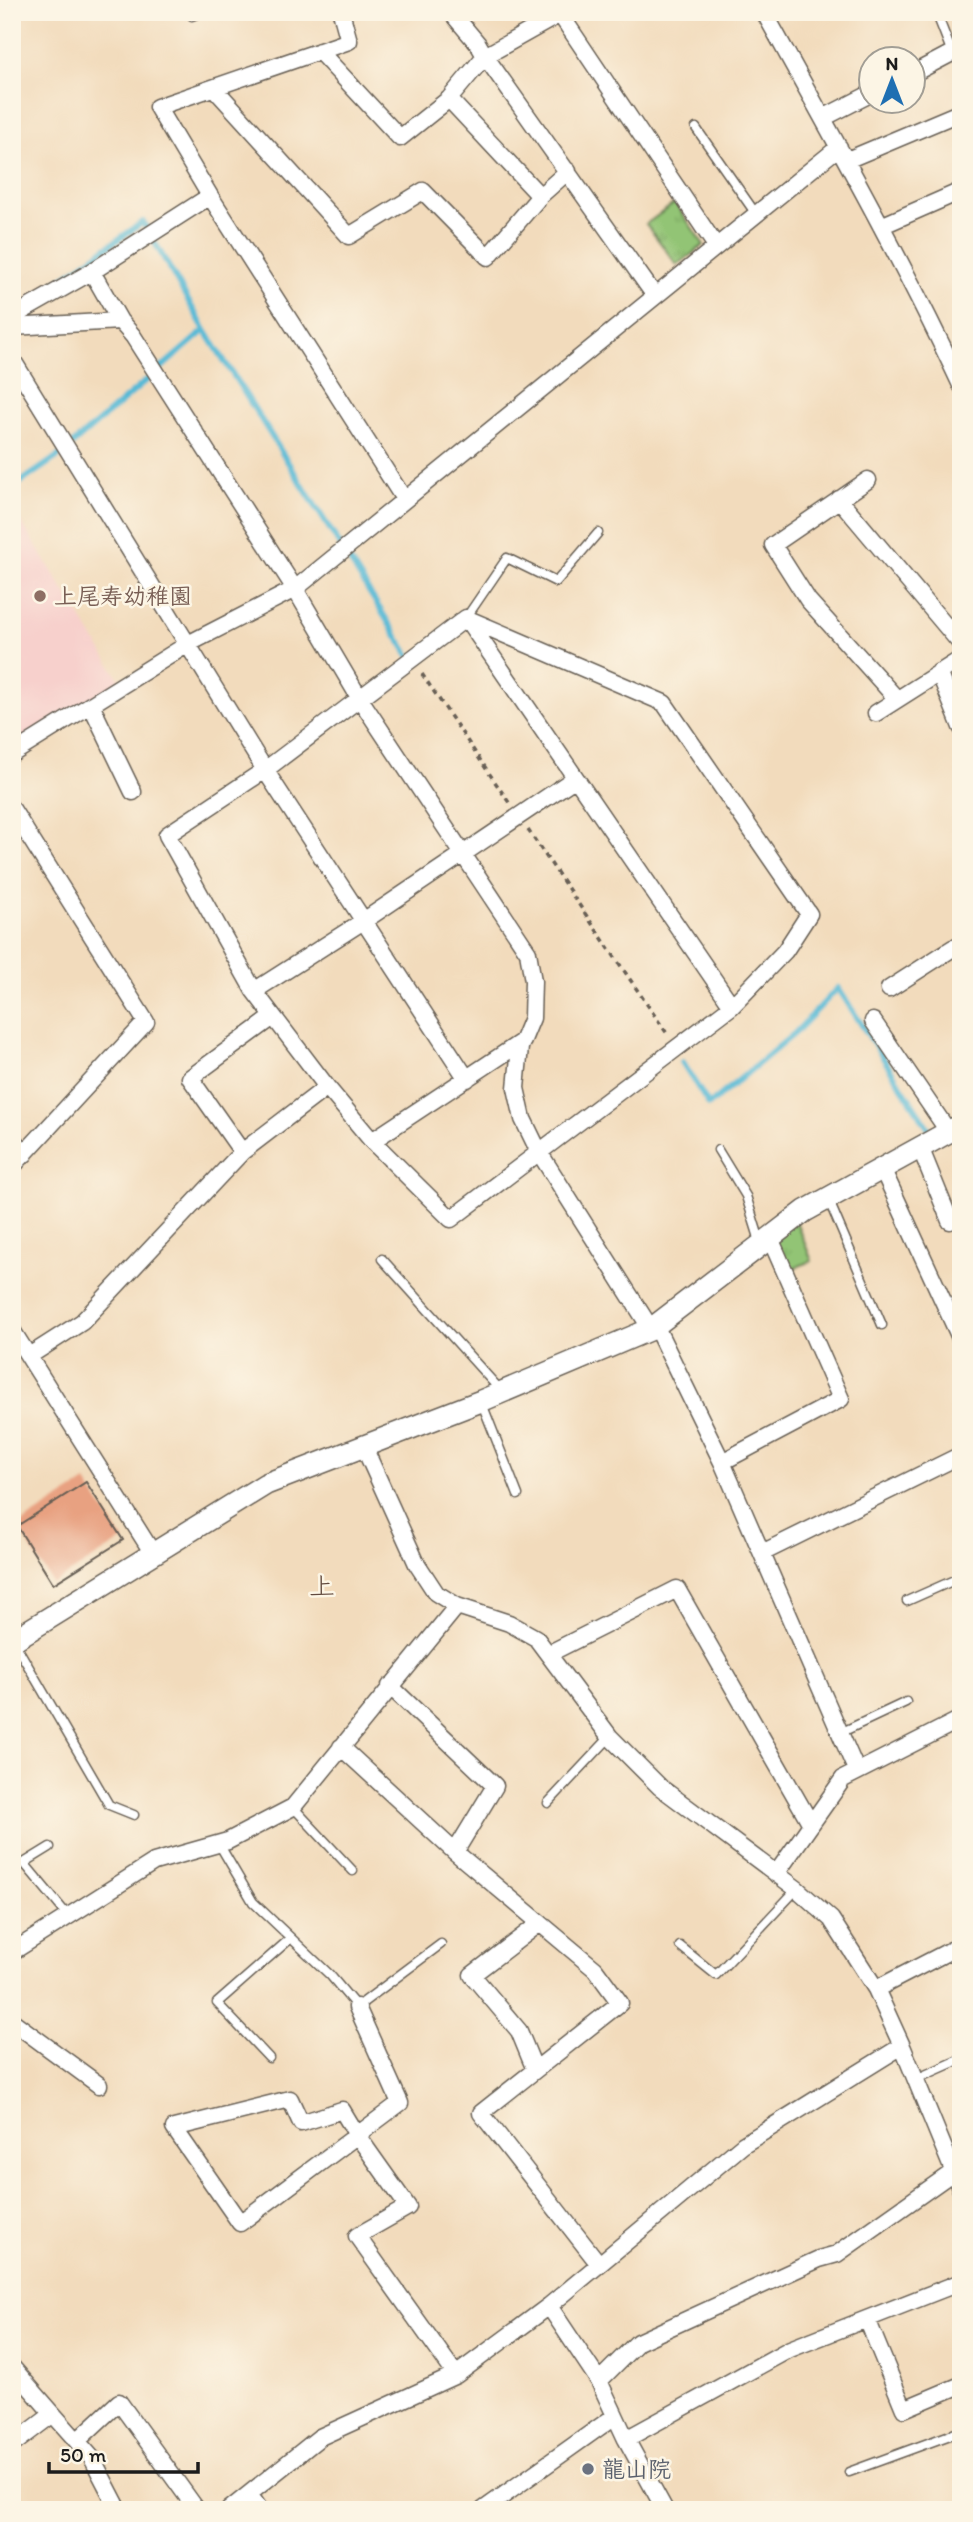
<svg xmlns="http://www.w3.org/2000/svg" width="973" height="2522" viewBox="0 0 973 2522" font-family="Itim,'Klee One',sans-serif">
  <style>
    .built { fill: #f7d0cc }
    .grass { fill: url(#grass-tufts); stroke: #577048; stroke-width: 2 }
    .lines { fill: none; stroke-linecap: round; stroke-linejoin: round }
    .stream { stroke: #56b9d5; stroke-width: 6 }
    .building { fill: #e8a181 }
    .service-casing { stroke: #675f54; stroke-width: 11 }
    .minor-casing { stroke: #675f54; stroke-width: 19 }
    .tertiary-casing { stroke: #675f54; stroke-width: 24 }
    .path { stroke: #675f54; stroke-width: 3.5; stroke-dasharray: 5 5; stroke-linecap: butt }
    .service { stroke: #fff; stroke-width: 8 }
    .minor { stroke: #fff; stroke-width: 16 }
    .tertiary { stroke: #fff; stroke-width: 21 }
    .education-dot { fill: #8d6e63; stroke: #fcf5e5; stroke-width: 2.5 }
    .worship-dot { fill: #6b7280; stroke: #fcf5e5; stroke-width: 2.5 }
    .labels { text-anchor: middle; stroke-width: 5; stroke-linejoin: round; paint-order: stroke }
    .education-label { font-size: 23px; font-weight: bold; fill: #785e54; stroke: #fcf5e5; text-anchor: start }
    .worship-label { font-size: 23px; font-weight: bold; fill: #5b616d; stroke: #fcf5e5; text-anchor: start }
    .quarter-label { font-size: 26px; fill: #634b3f; stroke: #fcf5e5 }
  </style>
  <defs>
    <pattern id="grass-tufts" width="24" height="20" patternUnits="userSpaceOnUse" patternTransform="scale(1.75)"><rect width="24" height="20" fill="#92c474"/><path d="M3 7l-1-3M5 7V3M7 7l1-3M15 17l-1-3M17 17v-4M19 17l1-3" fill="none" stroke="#7da864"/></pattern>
  </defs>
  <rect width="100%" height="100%" fill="#fcf5e5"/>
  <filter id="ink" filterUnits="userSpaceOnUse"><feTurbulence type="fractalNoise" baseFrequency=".0143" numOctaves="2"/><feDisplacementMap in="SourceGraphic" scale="14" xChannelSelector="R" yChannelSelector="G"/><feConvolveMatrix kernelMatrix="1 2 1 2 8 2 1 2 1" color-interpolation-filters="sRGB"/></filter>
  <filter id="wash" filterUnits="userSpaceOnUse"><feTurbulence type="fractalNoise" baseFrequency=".00686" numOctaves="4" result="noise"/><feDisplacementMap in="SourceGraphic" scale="28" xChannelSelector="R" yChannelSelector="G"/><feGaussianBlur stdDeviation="1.57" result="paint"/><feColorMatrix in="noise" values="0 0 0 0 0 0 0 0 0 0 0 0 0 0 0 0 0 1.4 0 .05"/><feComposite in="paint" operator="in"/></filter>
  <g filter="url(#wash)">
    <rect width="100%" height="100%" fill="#f2dbbc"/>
    <!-- built -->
    <path class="built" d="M 12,507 L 123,685 L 12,754 Z"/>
    <!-- grass -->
    <path class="grass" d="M 675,203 L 704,245 L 677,265 L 646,224 Z
      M 795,1219 L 812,1261 L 784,1272 L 770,1238 Z"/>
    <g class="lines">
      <!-- stream -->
      <path class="stream" d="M 55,284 L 143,222 L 205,330 L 410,657
        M 12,488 L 60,455 L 205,330
        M 682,1062 L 709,1105 L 795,1033 L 838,988 L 934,1137"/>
    </g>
    <g id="blocks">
      <!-- building -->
      <path class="building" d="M 86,1482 L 123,1540 L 53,1584 L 17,1526 Z"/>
    </g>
  </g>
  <g filter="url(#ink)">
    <use href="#blocks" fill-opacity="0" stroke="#675f54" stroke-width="2"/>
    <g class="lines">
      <!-- service casing -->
      <g class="service-casing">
        <path id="service" d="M 936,12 L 952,53
          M 192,16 L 202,12
          M 696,128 L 756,214
          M 466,618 L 507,558 L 556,582 L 598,533
          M 718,1150 L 746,1196 L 760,1241
          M 829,1201 L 882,1325
          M 382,1259 L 502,1392
          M 481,1401 L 518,1495
          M 907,1601 L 961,1577
          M 13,1640 L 109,1805 L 134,1815
          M 840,1733 L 906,1702
          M 548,1803 L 610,1737
          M 293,1807 L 353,1871
          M 219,1844 L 253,1902 L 330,1975 L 357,2007 L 441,1944
          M 50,1847 L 24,1863 L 68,1916
          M 680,1946 L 716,1975 L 797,1889
          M 269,2058 L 217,2003 L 291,1938
          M 916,2079 L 961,2059
          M 849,2472 L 961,2431"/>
      </g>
      <!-- minor casing -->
      <g class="minor-casing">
        <path id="minor" d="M 341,12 L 349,41 L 157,107 L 210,196 L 404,499
          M 764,12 C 832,135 901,257 961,385
          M 319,51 L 400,138 L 449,99 L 540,196
          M 914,73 L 952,53 L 961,47
          M 214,88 L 349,236 L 423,191 L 488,257 L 540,196 L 568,171
          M 449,99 L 485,56 L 478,44 L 451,12
          M 823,118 L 872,93
          M 847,160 L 961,112
          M 881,226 L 961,191
          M 92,272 L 120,321
          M 655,296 L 485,56 L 560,14 L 716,246
          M 12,317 L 93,271 L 210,196
          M 12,327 L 120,321 L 133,336 L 295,589 L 360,699 L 528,952 L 533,981 L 532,1018 L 520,1047 L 516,1088 L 523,1119 L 539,1152 L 651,1329
          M 12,359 L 265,770 L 467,1079
          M 868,480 L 773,545 L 808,600 L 896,698
          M 839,499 L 961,644
          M 466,618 L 664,703 L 809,914 L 785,951 L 732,1006 L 451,1219 L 372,1141 L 327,1087 L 254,991 L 167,835 L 265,770 Z
          M 466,618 L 732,1006
          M 939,672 L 961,727
          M 91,705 L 133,792
          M 876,713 L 961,659
          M 12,754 L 188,644 L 295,589 L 839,147
          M 12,809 L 146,1022 L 12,1167
          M 889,989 L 953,948 L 961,947
          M 254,991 L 365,920 L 574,779
          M 873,1021 L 948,1131
          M 12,1137 L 25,1154
          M 372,1141 L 523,1041
          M 920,1147 L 950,1221 L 961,1216
          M 242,1152 L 190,1078 L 273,1017
          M 882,1168 L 961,1340
          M 655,1325 L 722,1462 L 857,1772
          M 12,1330 L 152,1552
          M 29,1356 L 82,1322 L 242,1152 L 327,1087
          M 364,1447 L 417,1564 L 436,1593 L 457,1606 L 509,1623 L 536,1638 L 610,1737 L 660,1787 L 797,1889 L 831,1919 L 876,1989 L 902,2046 L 961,2190
          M 722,1462 L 841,1399 L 770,1238
          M 762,1553 L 957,1457
          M 548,1654 L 677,1589 L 811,1824
          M 390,1686 L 495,1786 L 455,1852
          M 341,1747 L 455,1852 L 595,1969 L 620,2003 L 481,2113 L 599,2264
          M 776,1874 L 843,1779 L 961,1719
          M 12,1952 L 154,1862 L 228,1841 L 293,1807 L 457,1606
          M 876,1989 L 961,1945
          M 357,2007 L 400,2103 L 240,2223 L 174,2128 L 290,2099 L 301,2123 L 342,2110 L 357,2135 L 408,2207 L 357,2236 L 456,2375
          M 12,2021 L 99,2085
          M 535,2070 L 519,2031 L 472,1975 L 540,1923
          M 549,2306 L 599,2381 L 626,2439 L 665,2510
          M 867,2319 L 904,2409 L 961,2385
          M 12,2367 L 53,2414
          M 599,2381 L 638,2342 L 819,2259 L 837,2254 L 953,2172
          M 626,2439 L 790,2349 L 961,2282
          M 77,2441 L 119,2402 L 197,2510
          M 12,2445 L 53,2414 L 92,2458 L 119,2510
          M 249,2494 L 260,2510
          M 229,2510 L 320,2437 L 456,2375 L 549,2306 L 744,2144 L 902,2046
          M 483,2510 L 615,2416"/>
      </g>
      <!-- tertiary casing -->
      <g class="tertiary-casing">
        <path id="tertiary" d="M 12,1641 L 266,1484 L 481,1401 L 651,1329 L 805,1211 L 961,1125"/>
      </g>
      <!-- path -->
      <path class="path" d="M 422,674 L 510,804
        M 528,830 L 668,1035"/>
      <!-- service -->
      <use href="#service" class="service"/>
      <!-- minor -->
      <use href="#minor" class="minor"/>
      <!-- tertiary -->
      <use href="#tertiary" class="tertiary"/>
    </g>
  </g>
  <!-- markers -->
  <circle class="education-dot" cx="40" cy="596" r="7"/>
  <circle class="worship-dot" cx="588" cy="2469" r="7"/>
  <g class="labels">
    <!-- education labels -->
    <g class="education-label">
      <text x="54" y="604">上尾寿幼稚園</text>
    </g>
    <!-- worship labels -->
    <g class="worship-label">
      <text x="602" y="2477">龍山院</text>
    </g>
    <!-- quarter labels -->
    <g class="quarter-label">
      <text x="322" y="1595">上</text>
    </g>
  </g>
  <!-- margin -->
  <rect width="973" height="2522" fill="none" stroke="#fcf5e5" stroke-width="42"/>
  <!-- north arrow -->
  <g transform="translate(892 80)"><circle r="33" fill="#fcf5e5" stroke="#a29e95" stroke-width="2"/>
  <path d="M0-5L12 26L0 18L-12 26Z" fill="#1f6fb2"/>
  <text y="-10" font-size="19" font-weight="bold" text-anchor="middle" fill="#1c1c1c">N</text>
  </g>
  <!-- scale -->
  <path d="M49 2462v10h149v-10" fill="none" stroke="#1c1c1c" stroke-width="3.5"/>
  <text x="60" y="2462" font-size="21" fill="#1c1c1c" stroke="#fcf5e5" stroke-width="5" paint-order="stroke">50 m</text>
</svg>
